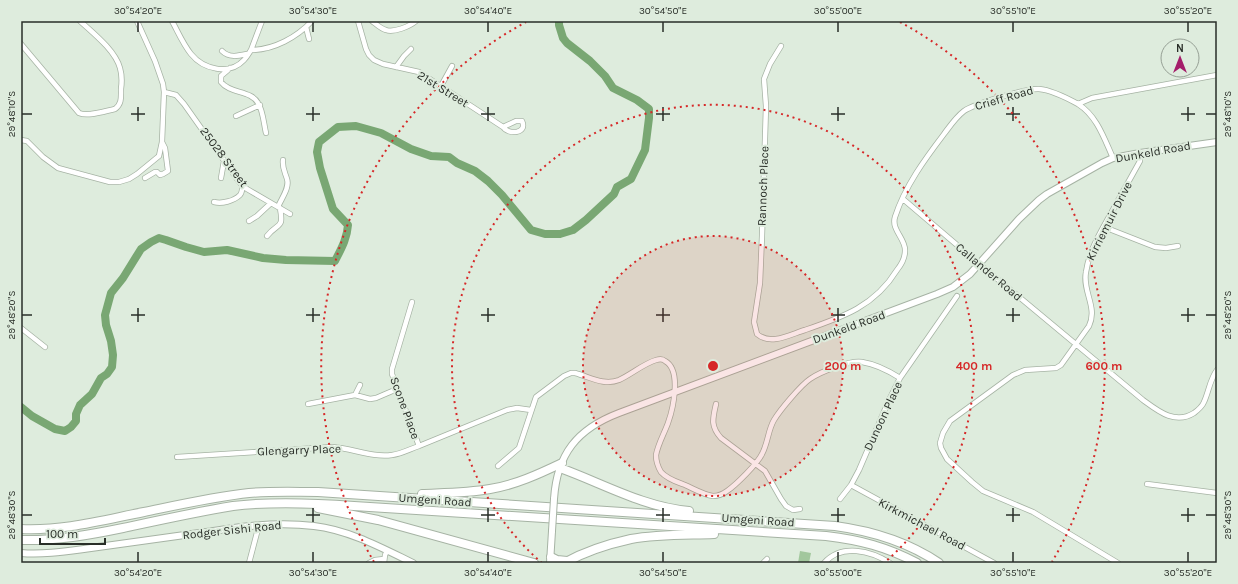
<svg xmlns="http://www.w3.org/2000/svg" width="1238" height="584" viewBox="0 0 1238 584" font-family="Karla,sans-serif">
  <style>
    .green { fill: #a2c79d }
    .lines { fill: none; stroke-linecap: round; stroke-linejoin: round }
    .river { stroke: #79a773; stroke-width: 8 }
    .street-casing { stroke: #a6b3a4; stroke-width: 6 }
    .secondary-casing { stroke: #a6b3a4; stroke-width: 8 }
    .highway-casing { stroke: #a6b3a4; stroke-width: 10 }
    .street { stroke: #fff; stroke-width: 4.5 }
    .secondary { stroke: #fff; stroke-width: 6 }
    .highway { stroke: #fff; stroke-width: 8 }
    .secondary-bridge-casing { stroke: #a6b3a4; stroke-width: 8; stroke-linecap: butt }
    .secondary-bridge { stroke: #fff; stroke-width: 6 }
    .ticks { fill: none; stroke: #292e28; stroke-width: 1.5 }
    .ring { fill: none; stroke: #d62828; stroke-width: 2; stroke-dasharray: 2 4 }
    .labels { text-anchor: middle; stroke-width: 4; stroke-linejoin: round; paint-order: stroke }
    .street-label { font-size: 12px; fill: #292e28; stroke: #deecdd }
    .centre { fill: #d62828; stroke: #deecdd; stroke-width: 2 }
    .ring-label { font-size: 12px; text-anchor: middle; font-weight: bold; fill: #d62828; stroke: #deecdd; stroke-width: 4; stroke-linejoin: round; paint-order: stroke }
    .neatline { fill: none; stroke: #292e28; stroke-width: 1.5 }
    .ticks-label { font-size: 10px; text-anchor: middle; fill: #292e28 }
  </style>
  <rect width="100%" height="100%" fill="#deecdd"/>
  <!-- green -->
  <path class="green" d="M 800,551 L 811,553 L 809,563 L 798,563 Z"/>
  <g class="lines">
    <!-- river -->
    <path class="river" d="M 21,407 L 32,416 L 55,429 L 65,431 L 71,427 L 76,421 L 76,414 L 80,405 L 92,394 L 101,378 L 107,374 L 112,367 L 113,355 L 111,341 L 106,325 L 105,315 L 111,293 L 123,278 L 141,249 L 151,242 L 159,238 L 166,240 L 186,247 L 204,252 L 227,250 L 263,258 L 286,260 L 335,261 C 341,249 347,239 348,225 L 333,209 L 320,168 L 317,152 L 319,142 L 338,127 L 356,126 L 381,133 L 411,149 L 431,156 L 449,157 L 457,163 L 475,171 L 488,181 L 502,195 L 531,230 L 545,234 L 560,234 L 573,230 L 586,220 L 614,194 L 617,187 L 631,179 L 645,150 L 649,118 L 649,109 L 637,100 L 613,88 L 605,76 L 590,61 L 567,43 L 563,38 L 559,25 L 559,21"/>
    <!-- street casing -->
    <g class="street-casing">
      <path id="street" d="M 172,21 C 178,32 183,44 191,54 C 203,69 229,76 244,60 C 247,57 249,53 251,50 C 274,50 297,37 312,21
        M 358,21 L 366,49 L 369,55 L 374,60 L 383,64 L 419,72 L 503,127 C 508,135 528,134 522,121 L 516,121 L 503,127
        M 372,21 C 376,24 381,29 386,30 C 394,33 410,26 416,21
        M 306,27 L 309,39
        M 21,44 L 79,113 C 88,117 105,111 115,109 C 122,104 121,97 121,89 C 122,82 122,75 120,68 C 115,50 93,33 80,21
        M 781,46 L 770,64 L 764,79 L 766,106 L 762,236 L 760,283 L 754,322 L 757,334 C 771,346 791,334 805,330 C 843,317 875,306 897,270 C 901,265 905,258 905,251 C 906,239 891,230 895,217 C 905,186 925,159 944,134 C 950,126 956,117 964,111 C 974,104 1027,88 1039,89 C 1052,90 1067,98 1078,104
        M 251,50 L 262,21
        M 222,51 C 229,58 238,56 247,54
        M 396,67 L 404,56 L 411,49
        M 230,68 L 228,70 L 221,76 L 221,82 C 230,94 251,90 258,103 C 263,110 264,125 266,133
        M 441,86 L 452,66
        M 164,92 L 176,95 L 184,104 L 240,183 L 247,189 L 290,214
        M 236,116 L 260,105
        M 21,140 L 27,141 L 43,157 L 58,168 L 110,182 L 119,182 L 129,179 L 137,174 L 159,156 L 162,142 L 164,92 L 163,84 L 155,61 L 137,21
        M 1113,158 C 1104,138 1097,116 1078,104 L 1092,98 L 1217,75
        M 145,178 L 155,172 L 157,172 L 160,175 L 163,174 L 168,171 L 165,148 L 162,142
        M 221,178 L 224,161
        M 903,199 L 977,262 L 1143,400 C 1158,411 1175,425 1194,413 C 1198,410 1202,407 1204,402 C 1209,391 1210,379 1217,370
        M 214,202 C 222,204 234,201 240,195 C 242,193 242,189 243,186
        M 278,207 C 281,199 290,188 287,179 C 285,172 282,168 283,160
        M 249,221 L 257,216 L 271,203
        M 1104,227 L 1155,247 L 1166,248 L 1178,246
        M 267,236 C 278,222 284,230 280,208
        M 412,302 L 392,369 L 392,374 L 419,446 L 507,410 L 517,408 L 531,410
        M 21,328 L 45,347
        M 355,395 L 360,385
        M 308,404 L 355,395 L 370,399 L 376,398 L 397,389
        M 716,404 C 713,418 710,426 721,438 L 765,471 L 781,499 L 786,506 L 793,510 L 800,509
        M 177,457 L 332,447 C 352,448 372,458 392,455 C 401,454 410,449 419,446
        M 498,466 L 519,448 L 536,397 L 564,376 L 571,373 L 575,373 C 590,377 604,386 619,380 C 632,374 643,364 656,360 C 659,359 663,359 665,361 C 682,370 673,409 668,423 C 664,434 658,444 656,455 C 656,460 658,467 661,472 C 667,479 677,482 685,485 C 694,489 704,495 713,496 C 718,496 723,494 727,491 C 736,485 758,463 762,454 C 768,443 768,430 774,420 C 780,410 801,385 810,379 C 820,372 850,360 862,362 C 875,364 889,371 900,378
        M 1147,484 L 1217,493
        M 851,485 L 994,563
        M 840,499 L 851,485 L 859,470 L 889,400 L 900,378 L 957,296
        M 249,563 L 259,525
        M 369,563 L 375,560 L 384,559
        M 384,563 L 385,555 L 387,551
        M 763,563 L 767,559
        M 824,563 C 842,543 871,551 890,563
        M 1118,563 L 1033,512 L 983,491 L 972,482 L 947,459 L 941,448 L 940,443 L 943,433 L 950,421 L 1013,375 L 1025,370 L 1056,368 L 1061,365 L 1089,326 C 1098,307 1082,291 1086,272 C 1089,251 1100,233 1110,215 C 1120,197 1130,179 1140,161 L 1140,153"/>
    </g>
    <!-- secondary casing -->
    <g class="secondary-casing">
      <path id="secondary" d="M 554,499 C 557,454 577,429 619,413 L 937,294 L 953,287 L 970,274 L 1019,219 L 1039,200 L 1047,194 L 1102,163 L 1113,158 L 1140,153 L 1217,142
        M 21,553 C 44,555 68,551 91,548 C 127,543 163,538 199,533 C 237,527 275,521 314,526 C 349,530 382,548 413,563
        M 550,563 L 552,531"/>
    </g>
    <!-- highway casing -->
    <g class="highway-casing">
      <path id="highway" d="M 560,468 C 602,483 643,507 689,511
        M 422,494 C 444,493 467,493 490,489 C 515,485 539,474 562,463
        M 318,508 L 378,520 L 534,563
        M 21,529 C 63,531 103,520 144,512 C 178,505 213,497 249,493 C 272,491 295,492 318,492 L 835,526 C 872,531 908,542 939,563
        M 21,540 C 56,541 89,535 123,528 C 160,520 196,512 233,506 C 273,501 314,503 354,506 L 826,536 C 860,540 887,547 917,563
        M 551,557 L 557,560 L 567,561
        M 564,563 C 584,552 608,544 631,539 C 658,534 686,535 714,534"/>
    </g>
    <!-- street -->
    <use href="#street" class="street"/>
    <!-- secondary -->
    <use href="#secondary" class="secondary"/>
    <!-- highway -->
    <use href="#highway" class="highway"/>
    <!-- secondary-bridge casing -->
    <g class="secondary-bridge-casing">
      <path id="secondary-bridge" d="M 552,531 L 554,499"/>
    </g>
    <!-- secondary-bridge -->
    <use href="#secondary-bridge" class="secondary-bridge"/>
  </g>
  <!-- ticks -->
  <path class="ticks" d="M 138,22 L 138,32M 313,22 L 313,32M 488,22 L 488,32M 663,22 L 663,32M 838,22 L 838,32M 1013,22 L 1013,32M 1188,22 L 1188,32M 138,107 L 138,121M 313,107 L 313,121M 488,107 L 488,121M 663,107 L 663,121M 838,107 L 838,121M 1013,107 L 1013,121M 1188,107 L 1188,121M 22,114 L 32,114M 131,114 L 145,114M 306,114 L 320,114M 481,114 L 495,114M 656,114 L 670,114M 831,114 L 845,114M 1006,114 L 1020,114M 1181,114 L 1195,114M 1206,114 L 1216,114M 138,308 L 138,322M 313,308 L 313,322M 488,308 L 488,322M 663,308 L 663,322M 838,308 L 838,322M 1013,308 L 1013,322M 1188,308 L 1188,322M 22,315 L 32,315M 131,315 L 145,315M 306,315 L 320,315M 481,315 L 495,315M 656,315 L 670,315M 831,315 L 845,315M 1006,315 L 1020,315M 1181,315 L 1195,315M 1206,315 L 1216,315M 313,508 L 313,522M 488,508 L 488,522M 663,508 L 663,522M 838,508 L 838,522M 1013,508 L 1013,522M 1188,508 L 1188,522M 22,515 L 32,515M 306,515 L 320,515M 481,515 L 495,515M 656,515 L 670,515M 831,515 L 845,515M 1006,515 L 1020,515M 1181,515 L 1195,515M 1206,515 L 1216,515M 138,552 L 138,562M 313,552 L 313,562M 488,552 L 488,562M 663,552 L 663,562M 838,552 L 838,562M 1013,552 L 1013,562M 1188,552 L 1188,562"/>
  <!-- distance rings -->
  <circle cx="713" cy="366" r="130" fill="#d62828" fill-opacity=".12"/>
  <g class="ring">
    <circle cx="713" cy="366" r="130"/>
    <path d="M542 563A261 261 0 1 1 884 563"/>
    <path d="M374 562A391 391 0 0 1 526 22M900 22A391 391 0 0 1 1052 562"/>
  </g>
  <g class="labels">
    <!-- street labels -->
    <g class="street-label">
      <text transform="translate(443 89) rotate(32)" y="4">21st Street</text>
      <text transform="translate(1004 98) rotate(-16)" y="4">Crieff Road</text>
      <text transform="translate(1153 152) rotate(-10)" y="4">Dunkeld Road</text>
      <text transform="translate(224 157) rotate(53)" y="4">25028 Street</text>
      <text transform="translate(763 186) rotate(-88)" y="4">Rannoch Place</text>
      <text transform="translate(1109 221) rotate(-63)" y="4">Kirriemuir Drive</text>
      <text transform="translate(989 272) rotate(40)" y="4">Callander Road</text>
      <text transform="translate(849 327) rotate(-20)" y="4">Dunkeld Road</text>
      <text transform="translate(405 408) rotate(70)" y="4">Scone Place</text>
      <text transform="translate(883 416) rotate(-65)" y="4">Dunoon Place</text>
      <text transform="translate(299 450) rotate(-2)" y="4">Glengarry Place</text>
      <text transform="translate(435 500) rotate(4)" y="4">Umgeni Road</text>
      <text transform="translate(758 520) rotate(4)" y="4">Umgeni Road</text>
      <text transform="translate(922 524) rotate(28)" y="4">Kirkmichael Road</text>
      <text transform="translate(232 530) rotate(-6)" y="4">Rodger Sishi Road</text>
    </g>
  </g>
  <circle cx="713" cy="366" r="6" class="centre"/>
  <g class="ring-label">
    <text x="843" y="370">200 m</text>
    <text x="974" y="370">400 m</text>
    <text x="1104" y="370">600 m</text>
  </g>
  <!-- border -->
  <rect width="1238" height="584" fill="none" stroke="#deecdd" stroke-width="44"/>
  <!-- north arrow -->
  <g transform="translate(1180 58)"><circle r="19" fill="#deecdd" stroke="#96a095"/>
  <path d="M0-3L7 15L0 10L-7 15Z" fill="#a41e6a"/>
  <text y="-6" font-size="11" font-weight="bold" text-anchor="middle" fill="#292e28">N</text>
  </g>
  <!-- scale -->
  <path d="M40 538v6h65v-6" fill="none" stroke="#292e28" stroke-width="2"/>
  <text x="46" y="538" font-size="12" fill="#292e28" stroke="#deecdd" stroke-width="3" paint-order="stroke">100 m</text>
  <rect x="22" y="22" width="1194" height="540" class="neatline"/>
  <g class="ticks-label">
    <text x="138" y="14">30°54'20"E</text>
    <text x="313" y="14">30°54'30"E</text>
    <text x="488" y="14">30°54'40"E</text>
    <text x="663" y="14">30°54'50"E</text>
    <text x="838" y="14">30°55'00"E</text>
    <text x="1013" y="14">30°55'10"E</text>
    <text x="1188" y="14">30°55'20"E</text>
    <text transform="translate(11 114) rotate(-90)" y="4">29°48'10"S</text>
    <text transform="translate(1227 114) rotate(-90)" y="4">29°48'10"S</text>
    <text transform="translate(11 315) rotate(-90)" y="4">29°48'20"S</text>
    <text transform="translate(1227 315) rotate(-90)" y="4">29°48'20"S</text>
    <text transform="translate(11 515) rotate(-90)" y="4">29°48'30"S</text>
    <text transform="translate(1227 515) rotate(-90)" y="4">29°48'30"S</text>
    <text x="138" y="576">30°54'20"E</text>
    <text x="313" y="576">30°54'30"E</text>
    <text x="488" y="576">30°54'40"E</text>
    <text x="663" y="576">30°54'50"E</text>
    <text x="838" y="576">30°55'00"E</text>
    <text x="1013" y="576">30°55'10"E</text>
    <text x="1188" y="576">30°55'20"E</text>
  </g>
</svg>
